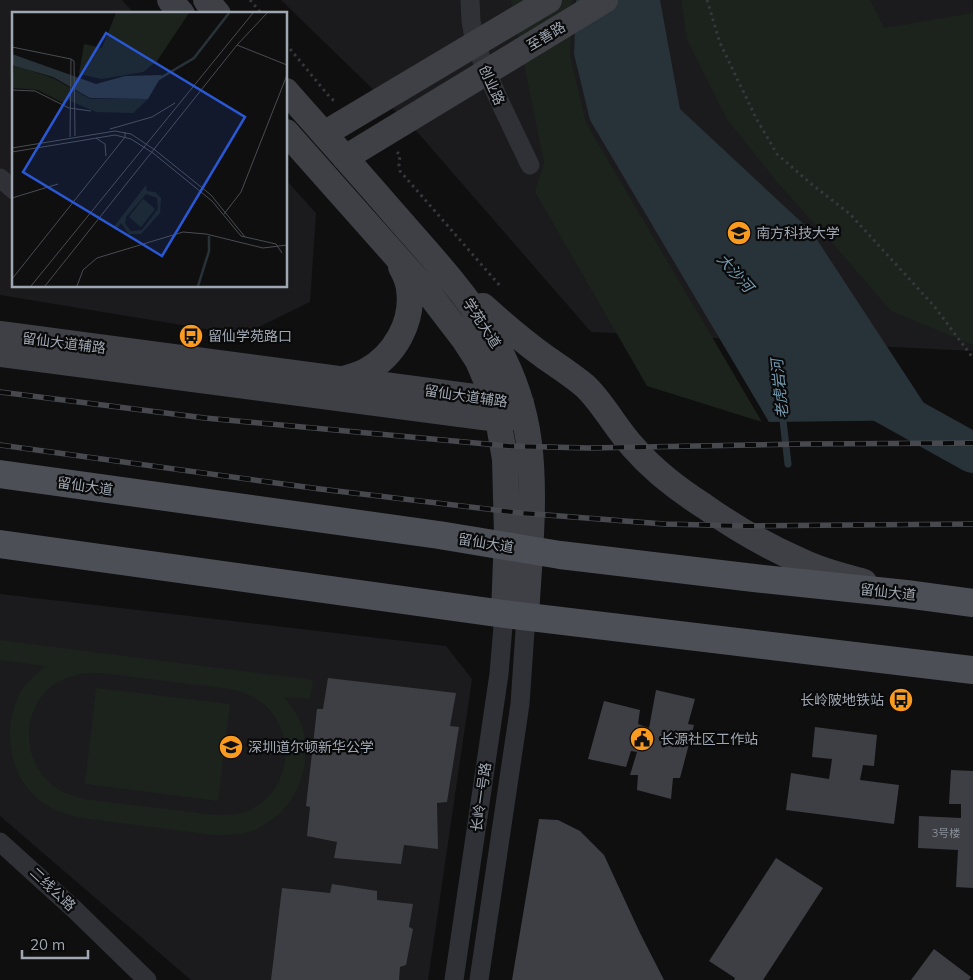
<svg xmlns="http://www.w3.org/2000/svg" width="973" height="980" viewBox="0 0 973 980" font-family="Mulish,'Noto Sans SC',sans-serif">
  <style>
    .built { fill: #1b1b1d }
    .green { fill: #1b231c; fill-rule: evenodd }
    .water { fill: #283339 }
    .lines { fill: none; stroke-linecap: round; stroke-linejoin: round }
    .stream { stroke: #283339; stroke-width: 7 }
    .river { stroke: #283339; stroke-width: 40 }
    .building { fill: #3e3f44 }
    .path { stroke: #36383d; stroke-width: 3; stroke-dasharray: 2.5 4; stroke-linecap: butt }
    .street { stroke: #303136; stroke-width: 19 }
    .secondary { stroke: #3e4046; stroke-width: 26 }
    .primary { stroke: #4c4f55; stroke-width: 28 }
    .rail-casing { stroke: #47494f; stroke-width: 5.5 }
    .rail { stroke: #0a0a0b; stroke-width: 4; stroke-dasharray: 11; stroke-linecap: butt }
    .labels { text-anchor: middle; stroke-width: 4.5; stroke-linejoin: round; paint-order: stroke }
    .number-label { font-size: 11px; fill: #878d96 }
    .street-label { font-size: 14px; fill: #9fa7b2; stroke: #0a0a0b }
    .poi-label { font-size: 14px; fill: #9fa7b2; stroke: #0a0a0b; text-anchor: start }
    .water-label { font-size: 15px; font-style: italic; fill: #749ab0; stroke: #0a0a0b }
    .inset-river { fill: none; stroke: #283339; stroke-width: 2.5 }
    .inset-road { fill: none; stroke: #494c51; stroke-width: 1 }
    .view { fill: #2a57d4; fill-opacity: 0.15; stroke: #2a57d4; stroke-width: 2.5 }
    .inset-edge { fill: none; stroke: #9fa7b2; stroke-width: 2.5 }
  </style>
  <rect width="100%" height="100%" fill="#0f0f10"/>
  <!-- built -->
  <path class="built" d="M 0,0 L 122,0 L 135,14 L 14,14 L 14,286 L 286,286 L 286,180 L 316,213 L 310,302 L 242,335 L 0,295 Z
    M 281,0 L 973,0 L 973,351 L 591,332 L 419,134 Z
    M 0,594 L 446,646 L 472,679 L 428,980 L 191,980 L 0,816 Z"/>
  <!-- green -->
  <path class="green" d="M 511,0 L 572,0 L 570,56 L 586,123 L 762,422 L 647,386 L 535,192 L 544,162 Z
    M 681,0 L 870,0 L 884,28 L 973,13 L 973,345 L 891,311 L 834,245 L 777,182 L 727,119 L 687,39 Z
    M 0,640 L 313,680 L 310,699 L 284,697 C 291,706 298,715 302,726 C 315,769 292,819 248,832 C 237,835 226,835 214,835 L 81,818 C 69,815 58,812 48,806 C 9,784 0,729 21,691 C 28,681 37,674 45,666 L 0,660 ZM 85,673 L 99,673 L 231,689 C 245,693 258,698 268,708 C 299,741 287,799 242,813 C 234,815 225,815 215,815 L 84,799 C 70,795 57,791 47,780 C 19,752 24,700 60,681 C 68,677 76,675 85,673 Z
    M 96,688 L 230,704 L 218,801 L 85,784 Z"/>
  <!-- water -->
  <path class="water" d="M 576,0 L 660,0 L 680,109 L 812,232 L 935,420 L 769,422 L 590,120 L 574,54 Z"/>
  <g class="lines">
    <!-- stream -->
    <path class="stream" d="M 782,412 L 788,464"/>
    <!-- river -->
    <path class="river" d="M 865,393 L 973,453"/>
  </g>
  <!-- building -->
  <path class="building" d="M 328,678 L 456,693 L 450,726 L 459,727 L 447,802 L 437,803 L 438,849 L 404,845 L 401,864 L 334,858 L 337,842 L 307,836 L 310,807 L 306,806 L 317,709 L 323,709 Z
    M 656,690 L 695,699 L 688,724 L 694,725 L 680,778 L 673,778 L 671,799 L 637,790 L 638,775 L 630,775 L 637,752 L 631,751 L 626,767 L 588,759 L 604,701 L 640,710 L 638,724 L 649,728 Z
    M 815,727 L 877,735 L 874,766 L 863,765 L 860,780 L 899,785 L 894,824 L 786,810 L 791,773 L 829,779 L 832,759 L 812,757 Z
    M 951,770 L 973,771 L 973,888 L 956,887 L 958,850 L 918,848 L 919,816 L 961,818 L 961,804 L 949,804 Z
    M 539,819 L 558,820 L 580,831 L 604,855 L 640,933 L 664,980 L 512,980 Z
    M 776,858 L 823,888 L 763,980 L 734,980 L 735,978 L 709,961 Z
    M 332,884 L 377,891 L 377,900 L 413,904 L 409,927 L 413,929 L 406,965 L 400,967 L 399,980 L 271,980 L 282,888 L 330,893 Z
    M 934,949 L 971,977 L 969,980 L 911,980 Z"/>
  <g class="lines">
    <!-- path -->
    <path class="path" d="M 250,0 L 262,14
      M 707,0 L 720,43 L 756,118 L 777,154 L 810,183 L 850,214 L 934,306 L 973,358
      M 286,44 L 328,95 L 334,101
      M 397,152 L 400,155 L 399,165 L 400,171 L 501,287"/>
    <!-- street -->
    <path class="street" d="M 470,0 L 471,21 L 474,38 L 481,58 L 498,98 L 530,165
      M 0,178 L 14,190
      M 0,842 L 74,909 L 147,980
      M 454,980 L 499,674 L 504,614
      M 479,980 L 520,704 L 526,616"/>
    <!-- secondary -->
    <path class="secondary" d="M 170,0 L 182,14
      M 206,0 L 218,14
      M 286,91 C 323,133 360,174 396,216 C 457,286 517,346 529,443 C 536,499 529,560 526,616
      M 286,132 L 427,291 L 463,338 L 478,361 L 486,380 L 498,419 L 505,459 L 507,534 L 504,614
      M 324,134 L 549,0
      M 345,158 L 605,0
      M 483,306 C 503,324 523,341 545,357 C 558,366 572,375 585,386 C 604,404 616,429 634,448 C 654,471 679,490 704,506 C 735,528 768,547 803,562 C 822,571 843,576 864,582
      M 0,334 L 521,403 C 517,416 512,419 498,419 L 0,354
      M 343,379 C 351,377 358,375 366,371 C 394,356 414,322 409,289 C 408,281 405,274 401,267"/>
    <!-- primary -->
    <path class="primary" d="M 0,474 L 439,535 L 560,555 L 754,578 L 906,594 L 973,603
      M 0,544 L 504,614 L 973,670"/>
    <!-- rail casing -->
    <g class="rail-casing">
      <path id="rail" d="M 0,392 L 205,418 L 508,446 L 589,448 L 804,444 L 973,443
        M 0,445 L 320,489 L 521,513 L 664,524 L 747,526 L 973,524"/>
    </g>
    <!-- rail -->
    <use href="#rail" class="rail"/>
  </g>
  <!-- icons -->
  <defs>
    <g id="university-disc" transform="scale(1.25)"><circle r="9.5" fill="#fa9a1e" stroke="#0a0a0b"/><path d="M0-5L7-2L0 1L-7-2ZM-4 1L0 2.5L4 1V4Q0 6-4 4Z" fill="#111"/></g>
    <g id="bus-disc" transform="scale(1.25)"><circle r="9.5" fill="#fa9a1e" stroke="#0a0a0b"/><path d="M-5-6H5V4H4V6H2V4H-2V6H-4V4H-5ZM-3.5-4V0h7V-4ZM-3.5 1.2v1.5H-2V1.2ZM2 1.2v1.5H3.5V1.2Z" fill="#111"/></g>
    <g id="civic-disc" transform="scale(1.25)"><circle r="9.5" fill="#fa9a1e" stroke="#0a0a0b"/><path d="M-.6-6.5H3V-4.5H.6V-3L4-1V1h2V6H-6V1h2V-1L-.6-3ZM-1.2 2.5V6h2.4V2.5Z" fill="#111"/></g>
    <g id="school-disc" transform="scale(1.25)"><circle r="9.5" fill="#fa9a1e" stroke="#0a0a0b"/><path d="M0-5L7-2L0 1L-7-2ZM-4 1L0 2.5L4 1V4Q0 6-4 4Z" fill="#111"/></g>
  </defs>
  <g fill-rule="evenodd">
    <use href="#university-disc" x="739" y="233"/>
    <use href="#bus-disc" x="191" y="336"/>
    <use href="#bus-disc" x="901" y="700"/>
    <use href="#civic-disc" x="642" y="739"/>
    <use href="#school-disc" x="231" y="747"/>
  </g>
  <g class="labels">
    <!-- number labels -->
    <g class="number-label">
      <text x="946" y="837">3号楼</text>
    </g>
    <!-- street labels -->
    <g class="street-label">
      <text transform="translate(546 36) rotate(-31)" y="5">至善路</text>
      <text transform="translate(492 85) rotate(66)" y="5">创业路</text>
      <text transform="translate(482 323) rotate(57)" y="5">学苑大道</text>
      <text transform="translate(64 343) rotate(7)" y="5">留仙大道辅路</text>
      <text transform="translate(466 396) rotate(8)" y="5">留仙大道辅路</text>
      <text transform="translate(85 486) rotate(8)" y="5">留仙大道</text>
      <text transform="translate(486 543) rotate(9)" y="5">留仙大道</text>
      <text transform="translate(888 592) rotate(6)" y="5">留仙大道</text>
      <text transform="translate(481 797) rotate(-82)" y="5">长岭一号路</text>
      <text transform="translate(53 889) rotate(43)" y="5">二线公路</text>
    </g>
    <!-- poi labels -->
    <g class="poi-label">
      <text x="756" y="238">南方科技大学</text>
      <text x="208" y="341">留仙学苑路口</text>
      <text x="884" y="705" text-anchor="end">长岭陂地铁站</text>
      <text x="660" y="744">长源社区工作站</text>
      <text x="248" y="752">深圳道尔顿新华公学</text>
    </g>
    <!-- water labels -->
    <g class="water-label">
      <text transform="translate(735 273) rotate(48)" y="5">大沙河</text>
      <text transform="translate(780 389) rotate(-96)" y="5">老虎岩河</text>
    </g>
  </g>
  <!-- overview -->
  <g transform="translate(12 12)">
    <rect width="275" height="275" fill="#0f0f10"/>
    <path d="M 104,1 L 177,1 L 145,49 L 131,60 L 90,67 L 67,62 L 72,32 L 90,36 ZM 2,53 L 41,66 L 78,87 L 136,87 L 121,101 L 84,100 L 54,87 L 53,92 L 26,78 L 0,76 ZM 134,173 L 135,179 L 143,180 L 149,186 L 148,201 L 129,222 L 117,222 L 109,211 L 104,218 L 101,216 ZM 134,182 L 145,186 L 146,197 L 130,218 L 119,219 L 113,212 L 114,205 ZM 131,187 L 143,197 L 129,215 L 117,205 Z" fill="#1b231c" fill-rule="evenodd"/>
    <path d="M 0,42 L 84,72 L 113,64 L 150,63 L 136,87 L 78,86 L 41,65 L 0,53 Z" fill="#283339"/>
    <path class="inset-river" d="M 140,71 L 182,46 L 217,1M 186,274 L 197,239 L 197,224"/>
    <path class="inset-road" d="M 225,33 L 275,53M 0,35 L 59,47M 0,78 L 23,79 L 57,96 L 79,99M 98,117 L 140,105 L 163,91M 58,125 L 59,47 L 62,49 L 63,124M 84,126 L 93,132 L 94,144M 0,136 L 103,119 L 119,122 L 143,138M 143,138 L 199,183 L 233,225M 0,140 L 103,123 L 119,127 L 141,141M 141,141 L 200,189 L 229,224 L 264,232 L 270,241M 0,186 L 46,172M 212,202 L 229,180 L 275,63M 0,267 L 113,125 L 113,120M 19,274 L 241,1M 33,274 L 225,33 L 255,1M 65,274 L 71,258 L 85,246 L 171,220 L 194,222 L 251,236 L 275,233"/>
    <path class="view" d="M 94,21 L 233,105 L 150,244 L 11,160 Z"/>
    <rect width="275" height="275" class="inset-edge"/>
  </g>
  <!-- scale -->
  <path d="M22 950v8h66v-8" fill="none" stroke="#9fa7b2" stroke-width="2.5"/>
  <text x="30" y="950" font-size="15" fill="#9fa7b2" stroke="#0a0a0b" stroke-width="4" paint-order="stroke">20 m</text>
</svg>
